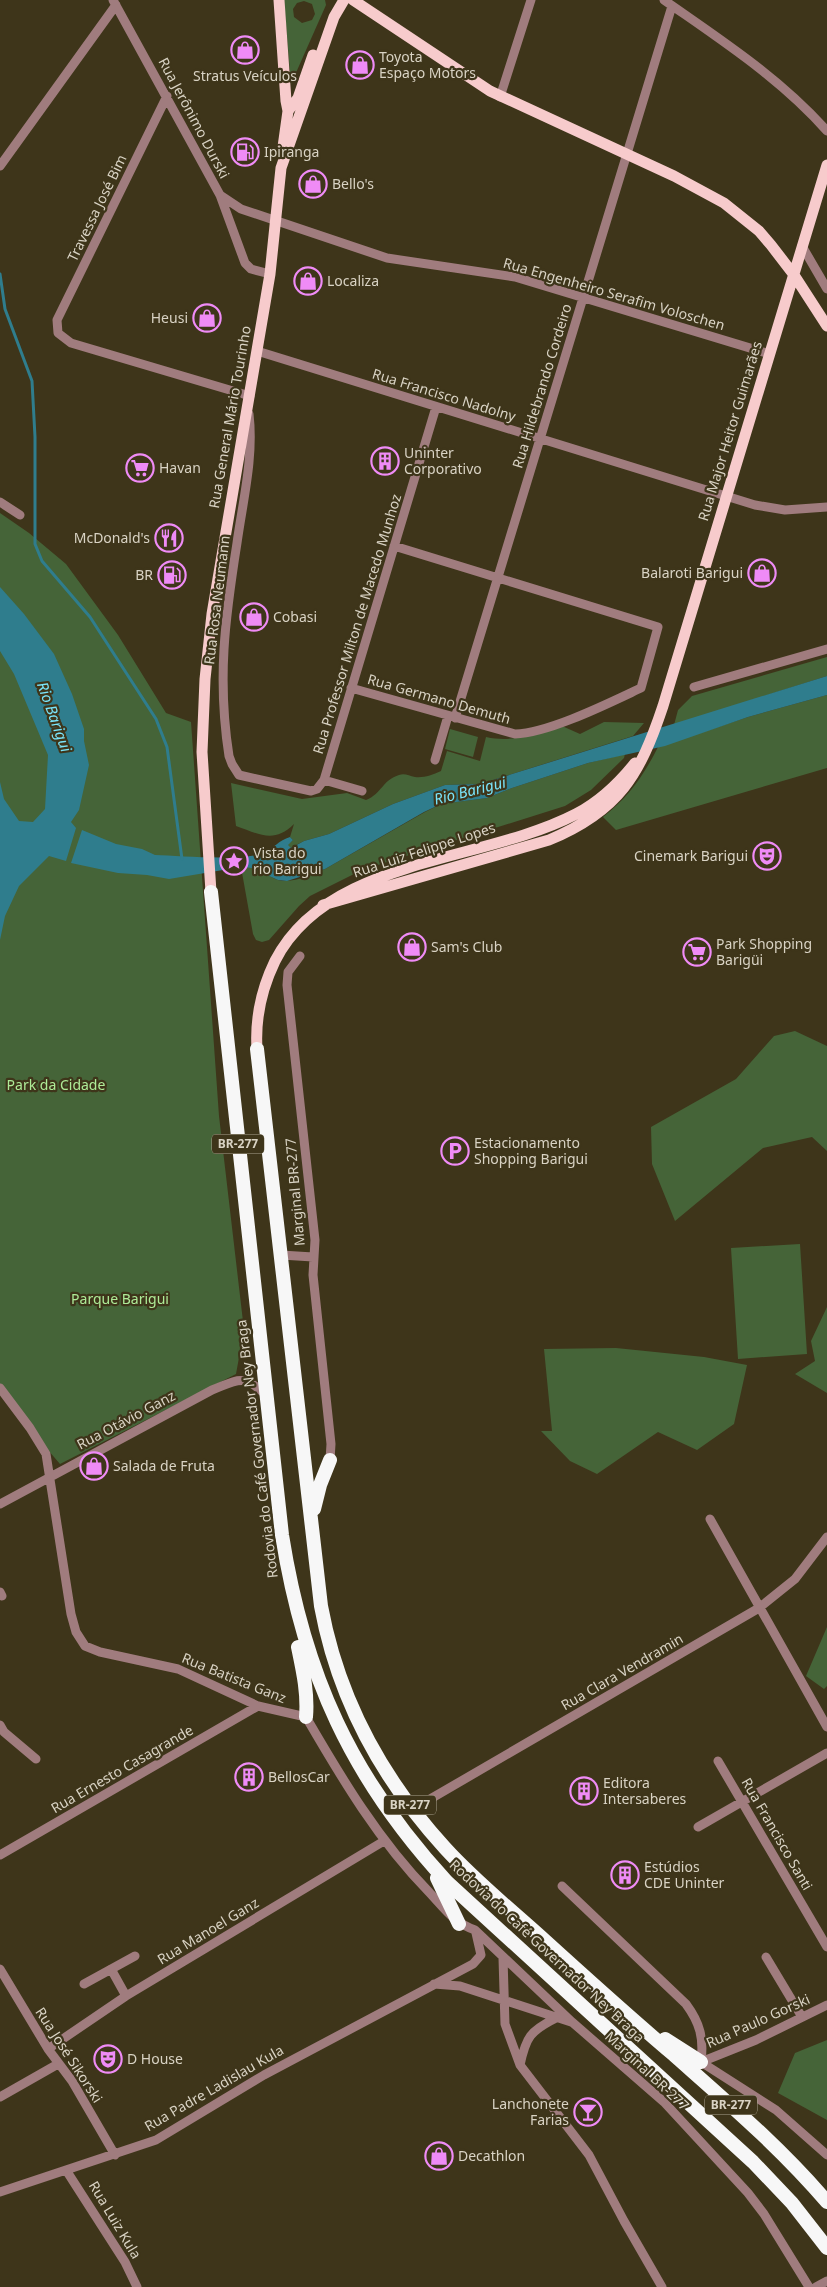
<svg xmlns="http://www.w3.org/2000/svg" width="827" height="2287" viewBox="0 0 827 2287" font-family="'Noto Sans',sans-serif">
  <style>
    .green { fill: #456438; fill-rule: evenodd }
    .water { fill: #2f7d8d }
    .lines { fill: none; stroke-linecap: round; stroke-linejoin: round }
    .stream { stroke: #2f7d8d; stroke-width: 3 }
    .minor { stroke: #a07c7e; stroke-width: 9 }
    .major { stroke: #f7cbcc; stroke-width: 11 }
    .highway { stroke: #f7f7f7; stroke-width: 14 }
    .labels { text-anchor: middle; stroke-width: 4.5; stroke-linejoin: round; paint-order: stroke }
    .shield { fill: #3e351a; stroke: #aaa491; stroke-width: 1 }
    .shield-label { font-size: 12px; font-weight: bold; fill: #d9d3c4 }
    .poi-label { font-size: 14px; fill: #d9d3c4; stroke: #3e351a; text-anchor: start }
    .street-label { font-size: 14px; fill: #d9d3c4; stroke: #3e351a }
    .park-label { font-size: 14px; fill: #aeeb97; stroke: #3e351a }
    .water-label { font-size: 15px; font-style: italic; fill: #7ae4fa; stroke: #3e351a }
  </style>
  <rect width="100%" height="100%" fill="#3e351a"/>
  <!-- green -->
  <path class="green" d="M 284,0 L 325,0 L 326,5 L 291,84 ZM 304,1 L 312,4 L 315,14 L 312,20 L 302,23 L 294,17 L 293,9 L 297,3 Z
    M 0,513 L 29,533 L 66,564 L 118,635 L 166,713 L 191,722 L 219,1116 L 244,1330 L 236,1374 L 60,1464 L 0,1394 Z
    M 827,657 L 827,676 L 674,725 L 678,710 L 692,696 Z
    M 827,695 L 827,768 L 616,830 L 603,817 C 628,798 644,775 658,747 L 748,717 Z
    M 604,722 L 644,723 L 633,736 L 480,784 L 445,785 L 393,804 L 329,834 L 304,841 L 290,848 L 287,845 L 293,840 L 290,837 L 294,824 C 274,844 259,834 236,826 L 231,783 L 302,799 L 347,793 L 366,800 C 383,793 381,781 399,775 C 405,773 409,776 415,777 C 424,778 432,775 441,771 L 447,751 L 480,761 L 486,737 C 513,743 536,734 562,726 L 580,734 Z
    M 450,729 L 478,737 L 473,757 L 445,749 Z
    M 625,754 L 624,758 L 591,790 L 565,806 L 362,870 L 310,896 L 299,906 L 269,940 L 262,942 L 256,940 L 253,934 L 241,867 C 247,868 256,867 261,870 C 267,873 271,878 278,880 C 292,884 313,874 325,869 L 425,812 L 441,804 L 487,798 L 512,788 L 588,763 Z
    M 795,1031 L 827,1046 L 827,1151 L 812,1137 L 763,1148 L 675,1221 L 652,1164 L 651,1127 L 736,1079 L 774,1036 Z
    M 800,1244 L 807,1354 L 738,1359 L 731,1248 Z
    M 827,1307 L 827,1393 L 795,1374 L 815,1361 L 811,1341 Z
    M 616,1348 L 704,1357 L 747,1365 L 734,1424 L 697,1450 L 658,1432 L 597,1474 L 570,1461 L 541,1431 L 552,1431 L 544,1349 Z
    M 827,1627 L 827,1686 L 824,1689 L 806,1676 Z
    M 827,2040 L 827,2120 L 778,2093 L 795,2053 Z"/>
  <!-- water -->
  <path class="water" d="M 0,587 L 24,614 L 54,654 L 72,694 L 84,729 L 84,741 L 89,765 L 79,810 L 71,822 L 76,828 L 66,861 L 49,856 L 19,886 L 5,916 L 0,940 L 0,782 L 4,799 L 19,821 L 33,822 L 45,809 L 48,755 L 14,674 L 0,651 Z
    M 827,676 L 827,695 L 748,717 L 665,746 L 588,763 L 512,788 L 487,798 L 441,804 L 424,812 L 325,869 L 287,881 L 278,880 L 267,875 L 260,869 L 241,867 L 169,879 L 147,875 L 118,873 L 71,863 L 82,830 L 116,844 L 142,849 L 155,855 C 180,856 242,861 263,853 C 273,849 279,840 290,837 L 293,840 L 288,845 L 291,848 L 304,841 L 329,834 L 393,804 L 445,785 L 480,784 Z"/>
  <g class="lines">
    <!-- stream -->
    <path class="stream" d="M 0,274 L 5,309 L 32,381 L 35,437 L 35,544 L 42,561 L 90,617 L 156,719 L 167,747 L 182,859"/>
    <!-- minor -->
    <path class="minor" d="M 113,0 L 220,195 L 241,209 L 387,258 L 515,277 L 770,354
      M 664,0 C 721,40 780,78 827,131
      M 167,96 L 57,320 L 58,333 L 71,343 L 250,396
      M 500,97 L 531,0
      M 0,166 L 116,5
      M 220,195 L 245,263 L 251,269 L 270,274
      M 802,246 L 827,289
      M 257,351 L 755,505 L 785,510 L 827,507
      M 249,414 C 254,457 243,500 237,543 C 225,619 217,679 229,756 L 232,764 L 239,775 L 311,791 L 317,789 L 324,780 L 436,407
      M 0,502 L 20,515
      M 694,687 L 827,649
      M 351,688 L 515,734 C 549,733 609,703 641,688 L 658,627 L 394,546
      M 455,718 L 672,6
      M 435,760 L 448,716
      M 324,780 L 362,791
      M 300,956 L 288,972 L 287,985 L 315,1240 L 313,1275 L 331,1444 L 330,1460
      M 281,1255 L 313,1257
      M 0,1388 L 30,1428 L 46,1454 L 71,1614 L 76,1632 L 85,1646 L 100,1652 L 178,1669 L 258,1706 L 306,1717 C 342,1779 379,1841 429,1892 C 445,1909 453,1922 475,1930 L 572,2022 L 664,2102 L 748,2193 L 764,2214 L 809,2287
      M 0,1504 L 212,1390 C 238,1380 243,1373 266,1395
      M 710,1519 L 827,1727
      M 0,1592 L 2,1596
      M 0,1725 L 4,1732 L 36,1759
      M 718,1761 L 827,1947
      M 413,1809 L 759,1608 L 795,1579 L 827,1537
      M 698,1827 L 827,1753
      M 0,1855 L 258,1706
      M 562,1886 L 686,2004 C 700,2023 704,2038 701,2062
      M 766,1957 L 802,2017
      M 503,1958 L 505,2024 L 520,2065 L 589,2155 L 624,2221 L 662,2287
      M 0,1969 L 48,2049 L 72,2081 L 115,2155
      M 111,1969 L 126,1996
      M 84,1984 L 135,1956
      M 434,1984 L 460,1986 L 571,2022
      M 48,2049 L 126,1996 L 384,1841
      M 701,2062 L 776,2110 L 827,2155
      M 701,2062 L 756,2040 L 827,2005
      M 520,2065 C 526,2037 530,2031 556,2018
      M 0,2097 L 58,2064
      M 66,2170 L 125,2262 L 137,2287
      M 0,2192 L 156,2140 L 264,2075 L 473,1964 L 481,1955 L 476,1933
      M 816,2287 L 827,2281"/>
    <!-- major -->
    <path class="major" d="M 279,0 L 286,101 L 288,111 L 283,147
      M 353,0 L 490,91 L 674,176 L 724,203 L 759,231 L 771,245 L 794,275 L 827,326
      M 288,111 L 298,98 L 313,55
      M 211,892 L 202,752 L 205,679 L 212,614 L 270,274 L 281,168 L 334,17 L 344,0
      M 323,905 L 549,840 C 619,811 640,775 663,706 L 827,165
      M 257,1049 C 255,1017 261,990 275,961 C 327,858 482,863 576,814 C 599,802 619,783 635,763"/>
    <!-- highway -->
    <path class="highway" d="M 211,892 L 282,1535 C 304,1674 351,1778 447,1882 L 753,2162 L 792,2203 L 827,2248
      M 257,1049 L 321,1606 C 338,1698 382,1779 445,1848 C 475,1881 510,1909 542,1938 C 586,1978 629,2017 674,2055 C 727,2102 781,2148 827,2202
      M 314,1509 L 320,1485 L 330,1460
      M 298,1647 C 303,1671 308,1693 306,1717
      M 437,1878 L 459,1924
      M 665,2039 L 701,2062"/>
  </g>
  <!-- icons -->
  <defs>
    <g id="shop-ring" transform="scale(1.4375)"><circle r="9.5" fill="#3e351a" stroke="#ef8bf6" stroke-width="1.5"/><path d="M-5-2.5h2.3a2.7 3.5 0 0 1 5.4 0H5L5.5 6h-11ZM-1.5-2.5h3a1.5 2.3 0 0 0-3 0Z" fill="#ef8bf6"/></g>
    <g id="fuel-ring" transform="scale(1.4375)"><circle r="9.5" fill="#3e351a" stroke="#ef8bf6" stroke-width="1.5"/><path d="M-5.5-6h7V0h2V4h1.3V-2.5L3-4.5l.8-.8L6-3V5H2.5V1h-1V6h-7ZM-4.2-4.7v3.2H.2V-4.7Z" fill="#ef8bf6"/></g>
    <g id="building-ring" transform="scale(1.4375)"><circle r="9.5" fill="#3e351a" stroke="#ef8bf6" stroke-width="1.5"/><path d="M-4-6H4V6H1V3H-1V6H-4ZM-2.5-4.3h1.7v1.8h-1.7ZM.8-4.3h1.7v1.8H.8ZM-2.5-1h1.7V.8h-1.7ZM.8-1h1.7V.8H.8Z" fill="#ef8bf6"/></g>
    <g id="supermarket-ring" transform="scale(1.4375)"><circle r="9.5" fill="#3e351a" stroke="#ef8bf6" stroke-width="1.5"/><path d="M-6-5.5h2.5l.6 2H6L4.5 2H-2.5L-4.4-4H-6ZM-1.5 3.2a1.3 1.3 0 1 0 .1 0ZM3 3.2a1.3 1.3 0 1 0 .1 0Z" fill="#ef8bf6"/></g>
    <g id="restaurant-ring" transform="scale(1.4375)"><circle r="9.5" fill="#3e351a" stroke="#ef8bf6" stroke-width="1.5"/><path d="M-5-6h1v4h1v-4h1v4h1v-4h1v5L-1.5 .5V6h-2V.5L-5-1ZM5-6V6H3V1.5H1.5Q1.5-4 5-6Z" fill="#ef8bf6"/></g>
    <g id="theatre-ring" transform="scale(1.4375)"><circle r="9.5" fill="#3e351a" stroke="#ef8bf6" stroke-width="1.5"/><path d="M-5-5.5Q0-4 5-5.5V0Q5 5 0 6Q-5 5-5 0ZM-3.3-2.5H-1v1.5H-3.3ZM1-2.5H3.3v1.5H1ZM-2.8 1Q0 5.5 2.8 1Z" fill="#ef8bf6"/></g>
    <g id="sight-ring" transform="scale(1.4375)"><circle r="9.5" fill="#3e351a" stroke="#ef8bf6" stroke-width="1.5"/><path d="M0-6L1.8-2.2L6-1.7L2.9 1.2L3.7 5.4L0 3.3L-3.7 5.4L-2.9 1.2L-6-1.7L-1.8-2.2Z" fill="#ef8bf6"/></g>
    <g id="parking-ring" transform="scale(1.4375)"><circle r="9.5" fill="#3e351a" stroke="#ef8bf6" stroke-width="1.5"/><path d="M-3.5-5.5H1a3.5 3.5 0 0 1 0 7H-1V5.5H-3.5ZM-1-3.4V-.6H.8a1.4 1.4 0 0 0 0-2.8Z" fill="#ef8bf6"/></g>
    <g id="bar-ring" transform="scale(1.4375)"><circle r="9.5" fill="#3e351a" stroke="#ef8bf6" stroke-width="1.5"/><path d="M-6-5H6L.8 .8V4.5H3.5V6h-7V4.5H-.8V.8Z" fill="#ef8bf6"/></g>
  </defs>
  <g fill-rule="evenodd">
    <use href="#shop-ring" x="245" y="50"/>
    <use href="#shop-ring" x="360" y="65"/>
    <use href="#fuel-ring" x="245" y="152"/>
    <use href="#shop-ring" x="313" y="184"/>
    <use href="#shop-ring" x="308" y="281"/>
    <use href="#shop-ring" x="207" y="318"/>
    <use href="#building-ring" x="385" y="461"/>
    <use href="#supermarket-ring" x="140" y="468"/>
    <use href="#restaurant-ring" x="169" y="538"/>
    <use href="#shop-ring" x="762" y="573"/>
    <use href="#fuel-ring" x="172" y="575"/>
    <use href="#shop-ring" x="254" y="617"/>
    <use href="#theatre-ring" x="767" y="856"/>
    <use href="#sight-ring" x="234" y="861"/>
    <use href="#shop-ring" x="412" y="947"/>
    <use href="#supermarket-ring" x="697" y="952"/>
    <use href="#parking-ring" x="455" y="1151"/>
    <use href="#shop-ring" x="94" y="1466"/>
    <use href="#building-ring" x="249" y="1777"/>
    <use href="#building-ring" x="584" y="1791"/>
    <use href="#building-ring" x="625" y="1875"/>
    <use href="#theatre-ring" x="108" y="2059"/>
    <use href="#bar-ring" x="588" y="2112"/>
    <use href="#shop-ring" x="439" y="2156"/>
  </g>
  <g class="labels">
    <!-- shield labels -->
    <g class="shield">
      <rect x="212" y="1134.5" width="52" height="19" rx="4"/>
      <rect x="384" y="1795.5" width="52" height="19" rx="4"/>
      <rect x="705" y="2095.5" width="52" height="19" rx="4"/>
    </g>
    <g class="shield-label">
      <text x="238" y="1148">BR-277</text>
      <text x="410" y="1809">BR-277</text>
      <text x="731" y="2109">BR-277</text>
    </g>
    <!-- poi labels -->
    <g class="poi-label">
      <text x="379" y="62">Toyota<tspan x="379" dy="16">Espaço Motors</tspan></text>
      <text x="245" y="81" text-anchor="middle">Stratus Veículos</text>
      <text x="264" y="157">Ipiranga</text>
      <text x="332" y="189">Bello's</text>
      <text x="327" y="286">Localiza</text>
      <text x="188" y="323" text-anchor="end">Heusi</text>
      <text x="404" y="458">Uninter<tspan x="404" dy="16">Corporativo</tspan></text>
      <text x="159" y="473">Havan</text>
      <text x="150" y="543" text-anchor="end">McDonald's</text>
      <text x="743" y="578" text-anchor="end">Balaroti Barigui</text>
      <text x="153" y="580" text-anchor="end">BR</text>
      <text x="273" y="622">Cobasi</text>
      <text x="253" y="858">Vista do<tspan x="253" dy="16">rio Barigui</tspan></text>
      <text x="748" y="861" text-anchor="end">Cinemark Barigui</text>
      <text x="716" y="949">Park Shopping<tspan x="716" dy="16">Barigüi</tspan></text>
      <text x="431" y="952">Sam's Club</text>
      <text x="474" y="1148">Estacionamento<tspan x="474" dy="16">Shopping Barigui</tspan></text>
      <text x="113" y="1471">Salada de Fruta</text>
      <text x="268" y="1782">BellosCar</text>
      <text x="603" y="1788">Editora<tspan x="603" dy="16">Intersaberes</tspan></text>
      <text x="644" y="1872">Estúdios<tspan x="644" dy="16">CDE Uninter</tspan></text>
      <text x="127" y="2064">D House</text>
      <text x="569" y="2109" text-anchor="end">Lanchonete<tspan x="569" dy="16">Farias</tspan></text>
      <text x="458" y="2161">Decathlon</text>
    </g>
    <!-- street labels -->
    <g class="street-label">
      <text transform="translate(194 118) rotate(62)" y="5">Rua Jerônimo Durski</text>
      <text transform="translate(97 208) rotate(-64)" y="5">Travessa José Bim</text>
      <text transform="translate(614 294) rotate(16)" y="5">Rua Engenheiro Serafim Voloschen</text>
      <text transform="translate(542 386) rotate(-73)" y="5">Rua Hildebrando Cordeiro</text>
      <text transform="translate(444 395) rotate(17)" y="5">Rua Francisco Nadolny</text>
      <text transform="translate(230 417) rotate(-80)" y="5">Rua General Mário Tourinho</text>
      <text transform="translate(730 431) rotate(-73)" y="5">Rua Major Heitor Guimarães</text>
      <text transform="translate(217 600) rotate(-83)" y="5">Rua Rosa Neumann</text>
      <text transform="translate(357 624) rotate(-73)" y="5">Rua Professor Milton de Macedo Munhoz</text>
      <text transform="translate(439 699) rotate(16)" y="5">Rua Germano Demuth</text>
      <text transform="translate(424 850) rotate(-18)" y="5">Rua Luiz Felippe Lopes</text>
      <text transform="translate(295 1192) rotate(-95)" y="5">Marginal BR-277</text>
      <text transform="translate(126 1420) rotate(-28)" y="5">Rua Otávio Ganz</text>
      <text transform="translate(257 1449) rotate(-97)" y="5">Rodovia do Café Governador Ney Braga</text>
      <text transform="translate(622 1672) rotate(-30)" y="5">Rua Clara Vendramin</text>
      <text transform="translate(234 1678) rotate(22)" y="5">Rua Batista Ganz</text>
      <text transform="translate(122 1769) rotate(-30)" y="5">Rua Ernesto Casagrande</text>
      <text transform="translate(777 1834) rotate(60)" y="5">Rua Francisco Santi</text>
      <text transform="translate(208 1931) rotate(-31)" y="5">Rua Manoel Ganz</text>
      <text transform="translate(547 1951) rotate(43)" y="5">Rodovia do Café Governador Ney Braga</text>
      <text transform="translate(758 2021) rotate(-24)" y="5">Rua Paulo Gorski</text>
      <text transform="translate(69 2055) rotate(57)" y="5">Rua José Sikorski</text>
      <text transform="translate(647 2071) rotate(43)" y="5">Marginal BR-277</text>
      <text transform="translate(214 2088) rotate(-30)" y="5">Rua Padre Ladislau Kula</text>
      <text transform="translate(115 2220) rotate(59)" y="5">Rua Luiz Kula</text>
    </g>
    <!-- park labels -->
    <g class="park-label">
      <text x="56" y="1090">Park da Cidade</text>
      <text x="120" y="1304">Parque Barigui</text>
    </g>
    <!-- water labels -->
    <g class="water-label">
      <text transform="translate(54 717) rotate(70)" y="5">Rio Barigui</text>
      <text transform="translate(470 791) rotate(-14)" y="5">Rio Barigui</text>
    </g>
  </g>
</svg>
